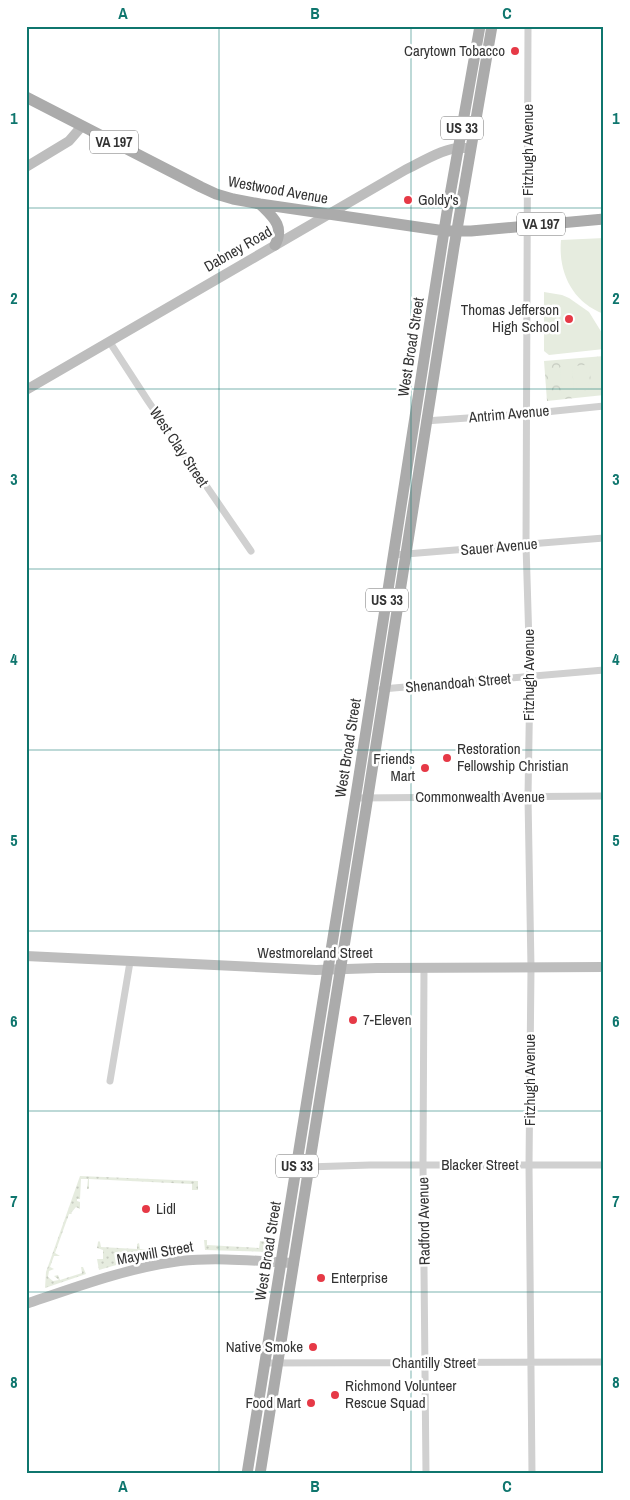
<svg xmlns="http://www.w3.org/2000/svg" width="630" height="1500" viewBox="0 0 630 1500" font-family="'Archivo Narrow',sans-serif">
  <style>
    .grass { fill: url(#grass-dots) }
    .park { fill: url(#park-crowns) }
    .pitch { fill: #e6ecdf }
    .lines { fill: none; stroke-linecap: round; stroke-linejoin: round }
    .street { stroke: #d0d0d0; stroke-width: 7 }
    .secondary { stroke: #bdbdbd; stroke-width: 10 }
    .primary { stroke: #ababab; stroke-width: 11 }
    .grid { fill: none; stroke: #0f766e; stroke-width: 1; stroke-opacity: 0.55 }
    .poi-dot { fill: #e63946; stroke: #fff; stroke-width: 2 }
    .labels { text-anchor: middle; stroke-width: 5; stroke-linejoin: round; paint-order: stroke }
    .shield { fill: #fff; stroke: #707070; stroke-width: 1 }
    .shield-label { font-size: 14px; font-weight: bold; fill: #333 }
    .poi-label { font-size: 15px; fill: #333; stroke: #fff; text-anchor: start }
    .street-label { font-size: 15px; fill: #333; stroke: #fff }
    .neatline { fill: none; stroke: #0f766e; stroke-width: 2 }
    .grid-label { font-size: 16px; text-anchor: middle; font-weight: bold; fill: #0f766e }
  </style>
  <defs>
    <pattern id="grass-dots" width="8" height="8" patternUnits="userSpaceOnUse" patternTransform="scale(1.25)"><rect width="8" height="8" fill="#e6ecdf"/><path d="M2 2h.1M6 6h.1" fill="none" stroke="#c6cbc0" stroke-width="1.8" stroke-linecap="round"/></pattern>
    <pattern id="park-crowns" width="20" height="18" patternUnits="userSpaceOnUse" patternTransform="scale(1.25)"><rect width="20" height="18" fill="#e6ecdf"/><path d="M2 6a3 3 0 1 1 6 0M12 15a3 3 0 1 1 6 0" fill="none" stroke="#c6cbc0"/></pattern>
  </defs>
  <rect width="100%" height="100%" fill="#fff"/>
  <!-- grass -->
  <path class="grass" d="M 80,1176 L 198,1181 L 198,1190 L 192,1190 L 192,1184 L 89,1179 L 89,1189 L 87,1189 L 88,1179 L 81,1179 L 80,1199 L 77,1199 L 77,1201 L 80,1202 L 80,1209 L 76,1207 L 71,1213 L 72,1214 L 69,1214 L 55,1253 L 60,1256 L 54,1256 L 50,1267 L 54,1269 L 49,1271 L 48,1277 L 53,1281 L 59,1280 L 54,1276 L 58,1275 L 60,1280 L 82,1273 L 81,1267 L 83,1267 L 86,1274 L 45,1288 L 46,1272 Z
    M 271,1230 L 276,1231 L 272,1252 L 205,1250 L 204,1240 L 207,1240 L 207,1245 L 259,1248 L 260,1241 L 269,1242 Z
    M 99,1241 L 100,1242 L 101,1247 L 137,1249 L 137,1244 L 139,1243 L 140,1249 L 169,1251 L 171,1245 L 193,1246 L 195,1250 C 162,1254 131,1260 99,1270 L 97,1259 L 103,1259 L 103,1250 L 97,1248 L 98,1242 Z"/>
  <!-- park -->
  <path class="park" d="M 604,356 L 604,395 L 547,401 L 544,361 Z"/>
  <!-- pitch -->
  <path class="pitch" d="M 604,238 L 604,314 C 572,302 558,272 561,240 Z
    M 544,292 L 562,295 L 569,298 L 589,312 L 602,333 L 604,349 L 549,355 L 544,351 Z
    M 601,363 L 604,389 L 592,390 L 589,365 Z
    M 586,365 L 589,390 L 577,391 L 574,366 Z
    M 572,366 L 574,392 L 562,393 L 560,367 Z"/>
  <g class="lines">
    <!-- street -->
    <path class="street" d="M 528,26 L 526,545 L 530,676 L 528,797 L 531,968 L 529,1165 L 532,1474
      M 109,341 L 148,401 L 251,551
      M 425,421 L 526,414 L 604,406
      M 394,555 L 604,538
      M 382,689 L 604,670
      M 356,798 L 604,796
      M 424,968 L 423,1165 L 426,1474
      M 110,1081 L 130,962
      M 307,1167 L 370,1165 L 604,1165
      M 265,1363 L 604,1362"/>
    <!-- secondary -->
    <path class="secondary" d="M 26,167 L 69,141 L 82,126
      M 26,390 L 405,170 C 420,163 448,145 465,148
      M 26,956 L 316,970 L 377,968 L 604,967
      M 26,1304 C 76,1287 127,1268 180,1261 C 218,1257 256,1261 294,1263"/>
    <!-- primary -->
    <path class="primary" d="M 26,97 L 201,187 L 216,194 L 233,199 L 260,204 L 445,231 L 471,231 L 604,219
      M 260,204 C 273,217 285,226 275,245
      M 247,1474 L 358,782 L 447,212 L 480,26
      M 260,1474 L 366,809 L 454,247 L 492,26"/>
  </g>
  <!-- grid -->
  <path class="grid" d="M 219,26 L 219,1474M 411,26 L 411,1474M 26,208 L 604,208M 26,389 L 604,389M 26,569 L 604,569M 26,750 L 604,750M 26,931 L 604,931M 26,1111 L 604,1111M 26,1292 L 604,1292"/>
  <!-- markers -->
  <g class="poi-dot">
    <circle cx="515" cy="51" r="5"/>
    <circle cx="408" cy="200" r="5"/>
    <circle cx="569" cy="319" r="5"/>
    <circle cx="447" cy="758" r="5"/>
    <circle cx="425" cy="768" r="5"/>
    <circle cx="353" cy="1020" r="5"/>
    <circle cx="146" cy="1209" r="5"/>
    <circle cx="321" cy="1278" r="5"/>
    <circle cx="313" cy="1347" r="5"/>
    <circle cx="335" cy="1395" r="5"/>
    <circle cx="311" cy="1403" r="5"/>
  </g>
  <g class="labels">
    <!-- shield labels -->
    <g class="shield">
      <rect x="441" y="116.5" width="42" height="23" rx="4"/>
      <rect x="90" y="130.5" width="48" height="23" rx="4"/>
      <rect x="517" y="212.5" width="48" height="23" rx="4"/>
      <rect x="366" y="588.5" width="42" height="23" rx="4"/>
      <rect x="276" y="1154.5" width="42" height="23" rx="4"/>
    </g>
    <g class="shield-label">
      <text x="462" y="133">US 33</text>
      <text x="114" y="147">VA 197</text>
      <text x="541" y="229">VA 197</text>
      <text x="387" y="605">US 33</text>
      <text x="297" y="1171">US 33</text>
    </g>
    <!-- poi labels -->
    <g class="poi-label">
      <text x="505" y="56" text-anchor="end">Carytown Tobacco</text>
      <text x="418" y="205">Goldy's</text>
      <text x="559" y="315" text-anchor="end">Thomas Jefferson<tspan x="559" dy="17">High School</tspan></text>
      <text x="457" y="754">Restoration<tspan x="457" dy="17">Fellowship Christian</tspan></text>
      <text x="415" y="764" text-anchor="end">Friends<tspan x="415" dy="17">Mart</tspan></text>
      <text x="363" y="1025">7-Eleven</text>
      <text x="156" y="1214">Lidl</text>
      <text x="331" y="1283">Enterprise</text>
      <text x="303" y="1352" text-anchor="end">Native Smoke</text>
      <text x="345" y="1391">Richmond Volunteer<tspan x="345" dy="17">Rescue Squad</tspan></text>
      <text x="301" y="1408" text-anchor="end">Food Mart</text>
    </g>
    <!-- street labels -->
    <g class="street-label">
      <text transform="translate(528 150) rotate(-90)" y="5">Fitzhugh Avenue</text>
      <text transform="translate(278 190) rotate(10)" y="5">Westwood Avenue</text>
      <text transform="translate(238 249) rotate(-30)" y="5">Dabney Road</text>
      <text transform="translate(411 347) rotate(-81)" y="5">West Broad Street</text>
      <text transform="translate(509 414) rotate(-5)" y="5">Antrim Avenue</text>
      <text transform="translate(179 447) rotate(56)" y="5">West Clay Street</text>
      <text transform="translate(499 547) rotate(-5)" y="5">Sauer Avenue</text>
      <text transform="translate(529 675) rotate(-90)" y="5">Fitzhugh Avenue</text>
      <text transform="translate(458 683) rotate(-5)" y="5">Shenandoah Street</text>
      <text transform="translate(348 748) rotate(-81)" y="5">West Broad Street</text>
      <text x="480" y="802">Commonwealth Avenue</text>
      <text x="315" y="958">Westmoreland Street</text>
      <text transform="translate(530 1080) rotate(-90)" y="5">Fitzhugh Avenue</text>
      <text x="480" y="1170">Blacker Street</text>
      <text transform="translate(424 1221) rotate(-91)" y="5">Radford Avenue</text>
      <text transform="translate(268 1251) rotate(-81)" y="5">West Broad Street</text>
      <text transform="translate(155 1253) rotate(-10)" y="5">Maywill Street</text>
      <text x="434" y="1368">Chantilly Street</text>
    </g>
  </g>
  <!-- border -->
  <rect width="630" height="1500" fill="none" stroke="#ffffff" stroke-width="55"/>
  <rect x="28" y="28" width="574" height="1444" class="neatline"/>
  <g class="grid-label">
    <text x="123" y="19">A</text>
    <text x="315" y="19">B</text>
    <text x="507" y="19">C</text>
    <text x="14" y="124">1</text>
    <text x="616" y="124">1</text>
    <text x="14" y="304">2</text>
    <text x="616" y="304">2</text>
    <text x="14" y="485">3</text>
    <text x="616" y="485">3</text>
    <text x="14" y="665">4</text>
    <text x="616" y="665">4</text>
    <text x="14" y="846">5</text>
    <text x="616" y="846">5</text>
    <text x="14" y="1027">6</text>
    <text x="616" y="1027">6</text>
    <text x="14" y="1207">7</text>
    <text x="616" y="1207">7</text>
    <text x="14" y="1388">8</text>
    <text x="616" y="1388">8</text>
    <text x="123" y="1492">A</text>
    <text x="315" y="1492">B</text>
    <text x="507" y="1492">C</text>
  </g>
</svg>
